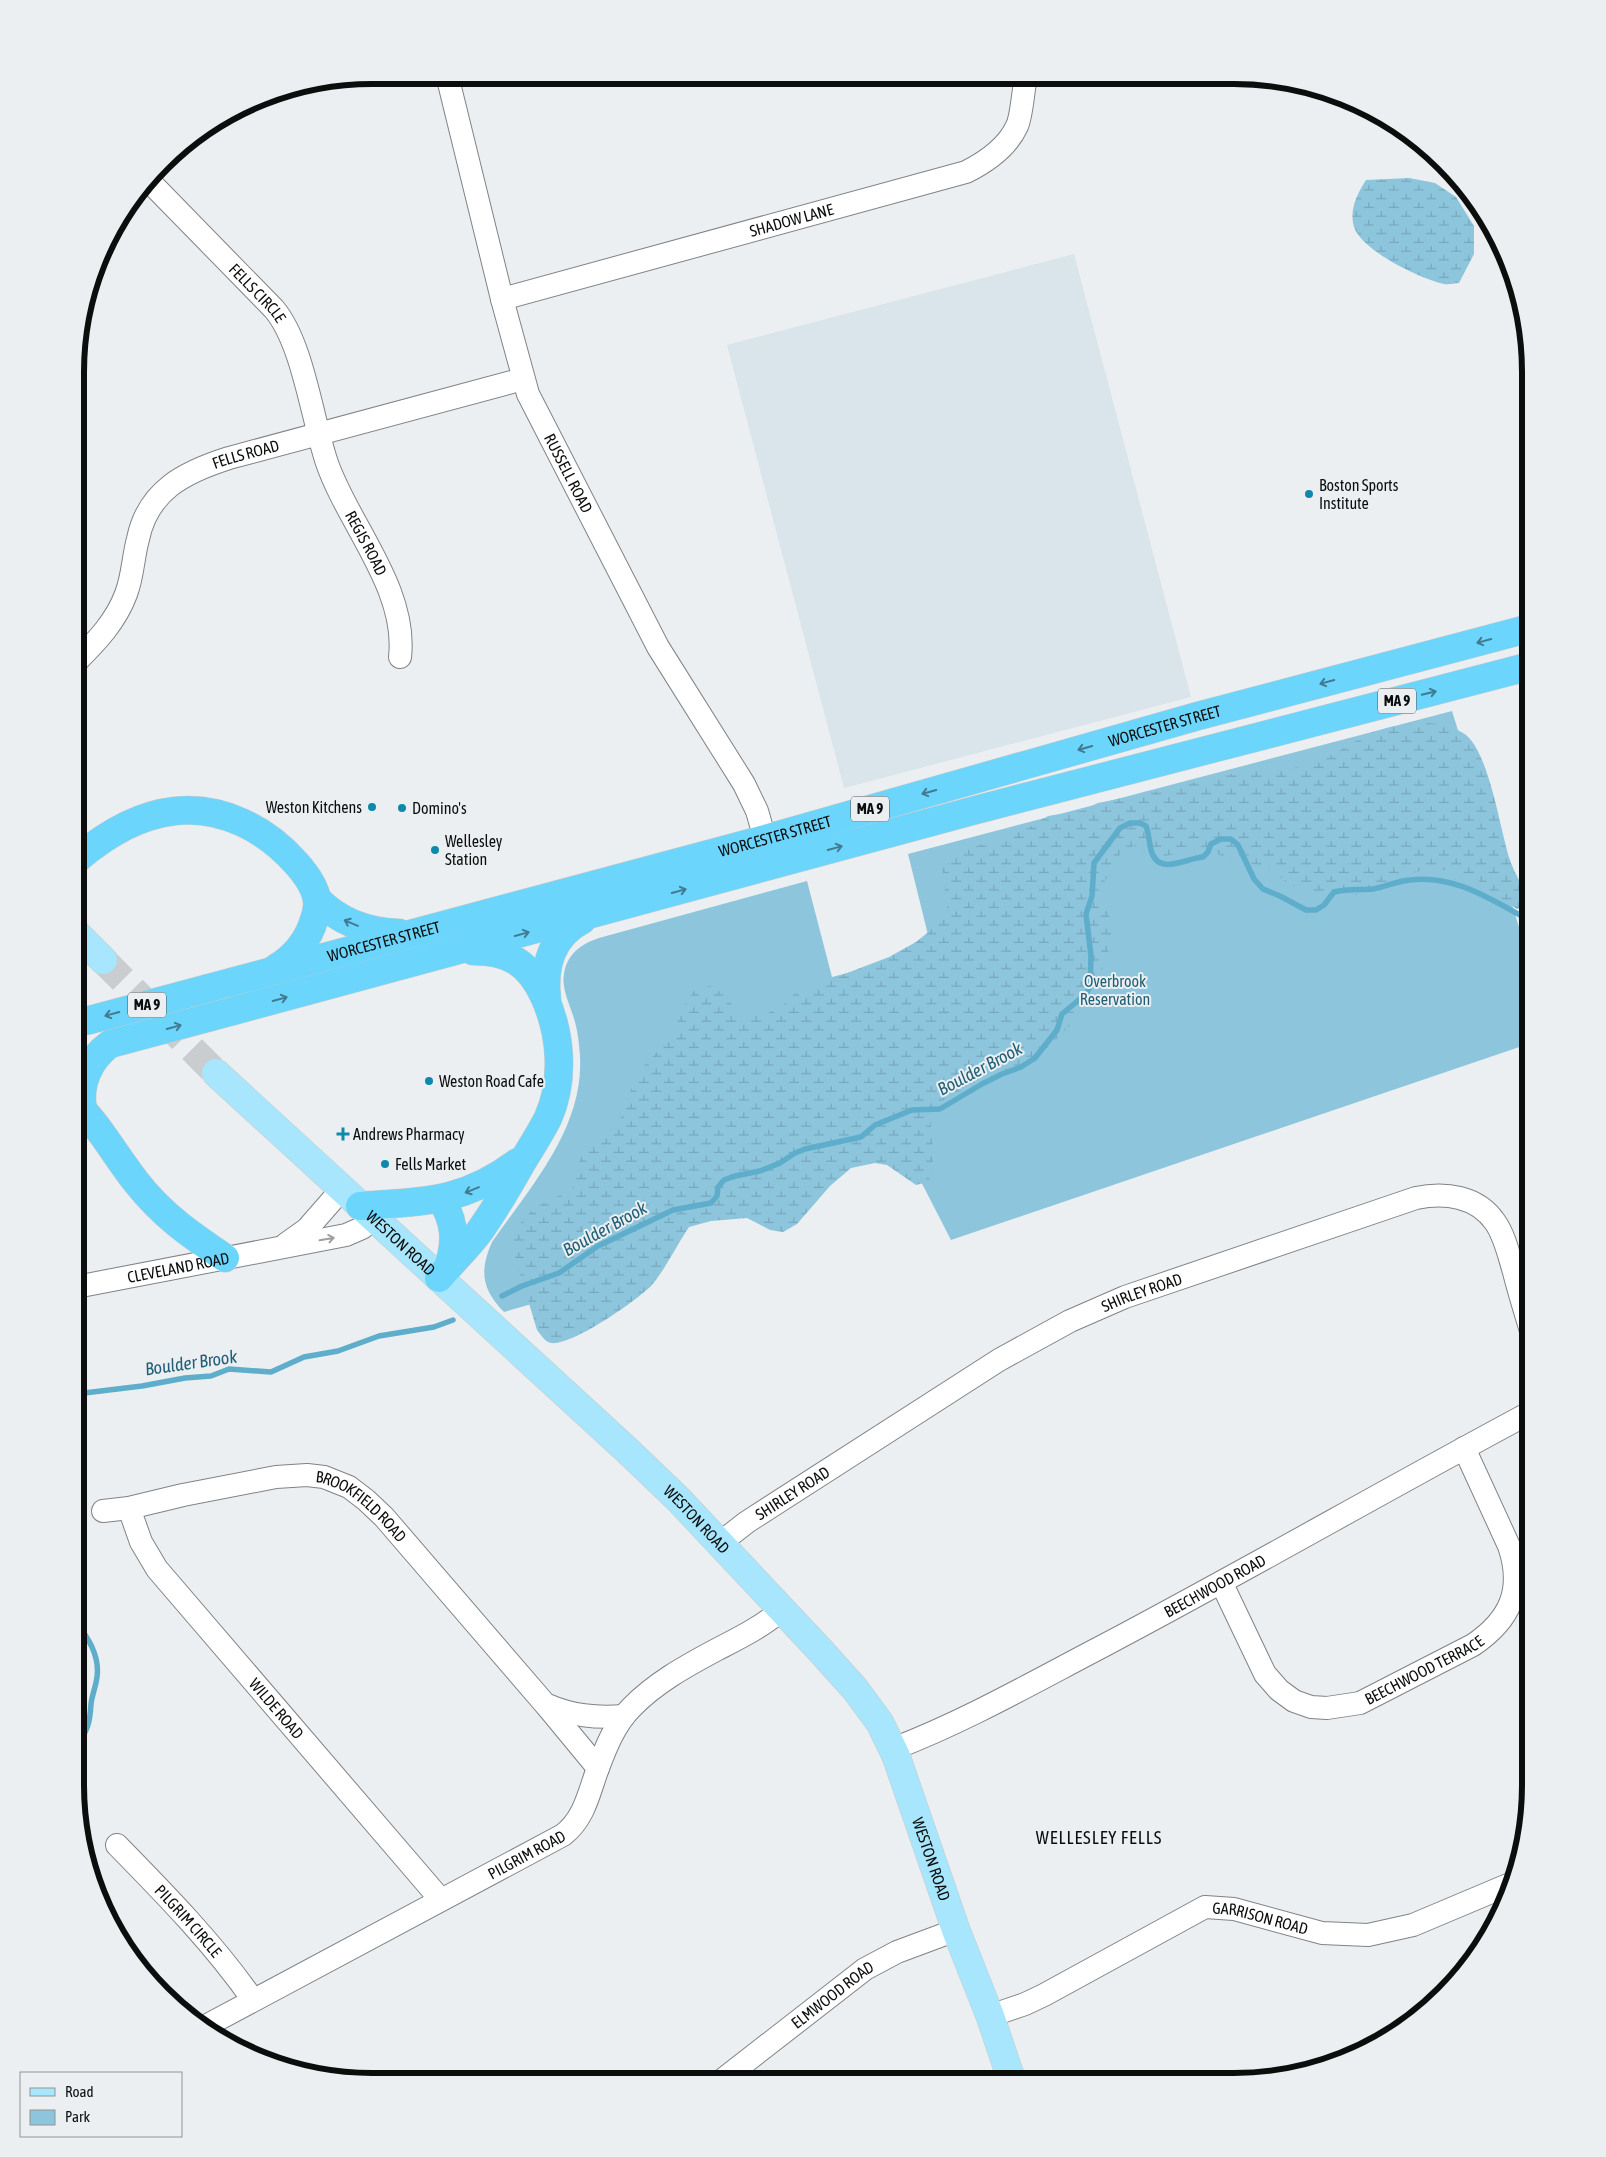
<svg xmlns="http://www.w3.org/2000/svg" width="1606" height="2157" viewBox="0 0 1606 2157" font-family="'Asap Condensed',sans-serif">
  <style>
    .built { fill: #d9e5ea }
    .green { fill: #8cc5dc }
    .wetland { fill: url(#wetland-marsh) }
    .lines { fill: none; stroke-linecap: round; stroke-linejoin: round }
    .stream { stroke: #5dadcb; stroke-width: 5.5 }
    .major-tunnel { stroke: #cacdcf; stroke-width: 28; stroke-dasharray: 28 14; stroke-linecap: butt }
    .minor-casing { stroke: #808385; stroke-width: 24 }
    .major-casing { stroke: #cacaca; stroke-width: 29 }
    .highway-casing { stroke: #cacaca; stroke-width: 29 }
    .minor { stroke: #fff; stroke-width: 22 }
    .major { stroke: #a7e6fd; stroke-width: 28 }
    .highway { stroke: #6cd5fc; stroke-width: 28 }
    .highway-bridge-casing { stroke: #cacaca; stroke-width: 29; stroke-linecap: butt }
    .highway-bridge { stroke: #6cd5fc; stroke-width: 28 }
    .oneway { stroke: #417b91 }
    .oneway2 { stroke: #9e9f9f }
    .poi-dot { fill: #0e88ab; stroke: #ebeff1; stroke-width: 2 }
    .labels { text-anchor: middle; stroke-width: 4; stroke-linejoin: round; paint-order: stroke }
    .shield { fill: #ebeff1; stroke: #4f5252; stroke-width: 1 }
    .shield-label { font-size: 15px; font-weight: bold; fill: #0c0e0e }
    .street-label { font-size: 16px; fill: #0c0e0e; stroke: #ebeff1 }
    .poi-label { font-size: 16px; fill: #0c0e0e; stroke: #ebeff1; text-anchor: start }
    .park-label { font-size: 16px; fill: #1e5d73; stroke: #ebeff1 }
    .water-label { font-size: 18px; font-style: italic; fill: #205f75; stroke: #ebeff1 }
    .neighbourhood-label { font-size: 18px; letter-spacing: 1px; fill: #0c0e0e; stroke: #ebeff1 }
    .rim { fill: none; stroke: #0c0e0e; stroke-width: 6 }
  </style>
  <defs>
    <pattern id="wetland-marsh" width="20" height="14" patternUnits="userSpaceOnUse" patternTransform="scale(1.25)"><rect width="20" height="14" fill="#8cc5dc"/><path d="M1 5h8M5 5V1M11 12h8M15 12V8" fill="none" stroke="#78a8bc"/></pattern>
  </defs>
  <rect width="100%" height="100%" fill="#ebeff1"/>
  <!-- built -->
  <path class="built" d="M 1074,254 L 1191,697 L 844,788 L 727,345 Z"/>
  <!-- green -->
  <path class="green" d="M 1452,711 L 1531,966 L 1531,1043 L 951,1240 L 895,1131 L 615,1261 L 598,1285 L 504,1312 C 482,1289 479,1272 492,1242 C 531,1186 584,1128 580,1056 C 579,1044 578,1033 575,1022 C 571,1007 561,989 564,974 C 567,954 581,944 599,938 L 807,881 L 832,977 L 932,951 L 908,854 Z"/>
  <!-- wetland -->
  <path class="wetland" d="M 1409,178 L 1435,183 L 1456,197 L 1474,226 L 1474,254 L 1459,283 C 1454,283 1449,285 1444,284 C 1421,279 1362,251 1354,227 C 1349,210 1357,194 1366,180 Z
    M 1419,723 C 1434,723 1449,724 1463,733 C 1489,748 1500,831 1510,860 C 1515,876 1526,889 1531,905 L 1517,909 L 1498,897 L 1473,876 L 1452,871 L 1429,869 L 1403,875 L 1373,890 L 1349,897 L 1319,894 L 1288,884 L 1272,869 L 1222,856 L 1206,848 L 1160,857 L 1147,853 L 1141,848 L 1133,846 L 1121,852 L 1101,888 L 1099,897 C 1123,925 1107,959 1094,988 C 1090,996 1087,1005 1082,1012 C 1069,1027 1043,1054 1027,1064 C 1006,1078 949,1088 935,1108 C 927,1118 934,1146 933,1160 C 933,1168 931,1175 928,1182 L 916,1185 L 887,1165 L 875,1163 L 851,1168 L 830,1186 L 797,1224 L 783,1232 L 770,1230 L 747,1218 L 711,1221 L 689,1227 C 678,1243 663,1273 651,1286 C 636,1301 572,1346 551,1343 C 545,1342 541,1335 537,1330 L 513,1250 C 514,1214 543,1202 572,1190 L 575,1172 L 583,1153 L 609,1136 L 619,1122 L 638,1072 L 670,1038 L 686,1002 L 696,988 L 712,986 L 727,998 L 738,1013 L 763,1015 L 780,1008 L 795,993 L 889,957 L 916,942 L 948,916 L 942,865 L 958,851 L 997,840 L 1030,827 L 1048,816 L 1081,811 L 1098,803 L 1173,788 L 1222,775 L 1313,766 L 1368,734 L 1390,727 Z"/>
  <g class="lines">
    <!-- stream -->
    <path class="stream" d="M 502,1296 L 522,1286 L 559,1273 L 598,1246 L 673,1210 L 711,1203 L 717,1196 L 718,1187 L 724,1180 L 735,1176 L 760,1171 L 780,1163 L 795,1153 L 805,1149 L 861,1137 L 875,1125 L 912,1110 L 940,1109 L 982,1084 L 1002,1074 L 1021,1067 L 1035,1058 L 1057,1030 L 1062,1014 L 1086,994 L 1090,987 L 1091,956 L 1086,914 L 1092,896 L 1094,863 L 1120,828 L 1130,823 L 1140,823 L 1146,826 C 1149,834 1149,842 1151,850 C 1158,877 1186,858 1203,857 L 1208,852 L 1211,844 L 1221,839 L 1231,839 L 1238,845 L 1254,879 L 1263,889 L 1280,896 L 1306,910 L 1316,910 L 1324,905 L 1334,892 C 1347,889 1360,890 1373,889 C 1385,887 1397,881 1410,880 C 1455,874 1493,901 1531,921
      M 76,1394 L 142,1386 L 185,1378 L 211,1376 L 229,1369 L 271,1372 L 304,1357 L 338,1351 L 379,1336 L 434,1327 L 453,1320
      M 75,1746 C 88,1733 90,1721 91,1704 C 92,1695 96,1686 97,1677 C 100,1656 88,1637 75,1621"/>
    <!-- major-tunnel -->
    <path class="major-tunnel" d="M 103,960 L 216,1073"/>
    <!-- minor casing -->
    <g class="minor-casing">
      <g id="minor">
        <path id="s1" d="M 447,75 L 502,299 L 528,394 L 658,647 L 744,784 L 757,811 L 765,839"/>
        <path id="s2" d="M 149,181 L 274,309 C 303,343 312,419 327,463 C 348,524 408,589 400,657"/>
        <path id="s3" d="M 502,299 L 966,172 C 986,162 1007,148 1017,126 C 1022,115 1023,90 1026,77"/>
        <path id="s4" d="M 77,661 C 97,641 116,621 126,594 C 133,576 133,557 138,539 C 148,490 185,472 229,458 L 523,379"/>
        <path d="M 286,1244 L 307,1229 L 342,1189"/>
        <path id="s5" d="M 76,1287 L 346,1235 L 362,1228 L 373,1218"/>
        <path id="s6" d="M 129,1508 L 141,1542 L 157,1569 L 441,1900"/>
        <path id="s7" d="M 103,1511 L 129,1508 L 183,1495 L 276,1477 L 307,1475 L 324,1477 L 349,1487 L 366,1500 L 384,1517 L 545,1704 C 572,1716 595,1718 624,1716"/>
        <path id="s8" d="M 720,1543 L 747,1522 L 999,1360 L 1070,1321 L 1125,1297 L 1416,1198 C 1445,1192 1477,1196 1495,1222 C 1505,1236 1509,1256 1514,1272 C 1519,1292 1525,1311 1531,1331"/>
        <path id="s9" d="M 1222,1584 L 1265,1674 L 1279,1690 L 1294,1701 L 1311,1707 L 1327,1708 L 1360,1703 L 1473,1645 C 1510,1620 1524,1590 1509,1546 L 1464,1448"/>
        <path d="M 546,1705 L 598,1768"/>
        <path id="s10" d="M 893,1749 C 966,1721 1034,1682 1103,1646 C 1247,1570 1387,1489 1531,1412"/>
        <path id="s11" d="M 117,1845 C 165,1894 214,1944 253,2000"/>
        <path id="s12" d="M 990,2016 L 1025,2004 L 1044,1995 L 1205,1907 L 1234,1909 L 1322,1933 L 1368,1935 L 1413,1925 L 1515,1882"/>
        <path id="s13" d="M 202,2028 L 563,1835 C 585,1818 589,1792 598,1768 C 606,1747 615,1724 631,1708 C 655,1683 686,1666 716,1650 C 739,1638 762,1627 781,1610"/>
        <path id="s14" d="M 721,2081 L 865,1969 L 897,1952 L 956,1930"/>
      </g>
    </g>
    <!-- major casing -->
    <g class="major-casing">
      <g id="major">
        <path d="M 77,934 L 103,960"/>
        <path id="s15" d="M 216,1073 L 629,1452 L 679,1500 L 819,1649 L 855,1689 L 880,1723 L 896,1756 L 956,1930 L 990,2016 L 1012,2081"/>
      </g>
    </g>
    <!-- highway casing -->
    <g class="highway-casing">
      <g id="highway">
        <path d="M 77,859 C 105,835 138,815 175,811 C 222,806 266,829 296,863 C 305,873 315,886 317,900 C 318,908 315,918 312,926 C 305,944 293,958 276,968"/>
        <path d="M 317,899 C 339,922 367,932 399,933"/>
        <path id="s16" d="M 209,988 L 765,839 L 1198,716 L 1531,628"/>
        <path d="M 547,1000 C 543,967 551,936 582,920"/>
        <path d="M 233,1011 L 972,811 L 1531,666"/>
        <path d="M 76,1103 C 100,1126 116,1157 137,1183 C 163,1216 191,1235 225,1258"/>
        <path d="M 83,1110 C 78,1085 89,1059 110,1044"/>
        <path d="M 441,1199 C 455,1221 457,1242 448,1267"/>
        <path d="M 360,1206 C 426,1201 463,1203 518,1162"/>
        <path d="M 439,1278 C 452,1262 467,1248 479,1232 C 495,1210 508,1187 521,1164 C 530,1149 540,1134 548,1118 C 565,1080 561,1033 544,996 C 529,963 509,951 473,951"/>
      </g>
    </g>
    <!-- minor -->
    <use href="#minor" class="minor"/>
    <!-- major -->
    <use href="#major" class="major"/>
    <!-- highway -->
    <use href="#highway" class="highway"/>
    <!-- highway-bridge casing -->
    <g class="highway-bridge-casing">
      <path id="highway-bridge" d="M 86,1021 L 209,988
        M 110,1044 L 233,1011"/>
    </g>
    <!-- highway-bridge -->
    <use href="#highway-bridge" class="highway-bridge"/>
  </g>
  <!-- one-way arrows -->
  <defs><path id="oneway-shaft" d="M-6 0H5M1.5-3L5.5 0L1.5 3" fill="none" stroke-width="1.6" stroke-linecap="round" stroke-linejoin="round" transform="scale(1.25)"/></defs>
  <g class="oneway">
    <use href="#oneway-shaft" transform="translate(1484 641) rotate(165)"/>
    <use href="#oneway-shaft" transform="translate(1327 682) rotate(165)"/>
    <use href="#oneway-shaft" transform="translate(1429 693) rotate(-14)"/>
    <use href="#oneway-shaft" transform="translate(1085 748) rotate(164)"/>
    <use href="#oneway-shaft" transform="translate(929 792) rotate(164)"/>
    <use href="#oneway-shaft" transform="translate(835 848) rotate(-15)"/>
    <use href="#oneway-shaft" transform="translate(679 891) rotate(-15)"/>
    <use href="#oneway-shaft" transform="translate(351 923) rotate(-157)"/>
    <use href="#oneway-shaft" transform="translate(522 934) rotate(-15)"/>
    <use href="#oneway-shaft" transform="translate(280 999) rotate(-15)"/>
    <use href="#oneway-shaft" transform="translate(112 1014) rotate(165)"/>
    <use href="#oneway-shaft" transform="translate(174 1027) rotate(-15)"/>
    <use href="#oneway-shaft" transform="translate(472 1190) rotate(158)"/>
  </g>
  <use class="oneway2" href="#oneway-shaft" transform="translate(327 1239) rotate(-10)"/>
  <!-- markers -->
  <g class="poi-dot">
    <circle cx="1309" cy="494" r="5"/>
    <circle cx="372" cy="807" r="5"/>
    <circle cx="402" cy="808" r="5"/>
    <circle cx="435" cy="850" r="5"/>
    <circle cx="429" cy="1081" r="5"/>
    <path d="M340.5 1126.5h5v5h5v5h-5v5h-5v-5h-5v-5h5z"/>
    <circle cx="385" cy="1164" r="5"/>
  </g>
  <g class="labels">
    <!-- shield labels -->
    <g class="shield">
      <rect x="1378" y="688.5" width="38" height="25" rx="4"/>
      <rect x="851" y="796.5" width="38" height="25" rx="4"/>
      <rect x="128" y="992.5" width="38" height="25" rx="4"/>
    </g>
    <g class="shield-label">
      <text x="1397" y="706">MA 9</text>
      <text x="870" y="814">MA 9</text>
      <text x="147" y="1010">MA 9</text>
    </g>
    <!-- street labels -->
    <g class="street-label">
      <text dy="6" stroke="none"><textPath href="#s3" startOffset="300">SHADOW LANE</textPath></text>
      <text dy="6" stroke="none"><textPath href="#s2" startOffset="156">FELLS CIRCLE</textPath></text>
      <text dy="6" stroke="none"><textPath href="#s4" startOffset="286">FELLS ROAD</textPath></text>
      <text dy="6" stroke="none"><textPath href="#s1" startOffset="418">RUSSELL ROAD</textPath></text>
      <text dy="6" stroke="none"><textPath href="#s2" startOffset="432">REGIS ROAD</textPath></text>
      <text dy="6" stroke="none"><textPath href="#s16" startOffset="991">WORCESTER STREET</textPath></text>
      <text dy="6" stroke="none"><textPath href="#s16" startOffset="586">WORCESTER STREET</textPath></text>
      <text dy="6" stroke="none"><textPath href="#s16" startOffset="181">WORCESTER STREET</textPath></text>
      <text dy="6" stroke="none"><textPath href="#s15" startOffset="251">WESTON ROAD</textPath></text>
      <text dy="6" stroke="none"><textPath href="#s5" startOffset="104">CLEVELAND ROAD</textPath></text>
      <text dy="6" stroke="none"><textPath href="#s8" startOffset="492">SHIRLEY ROAD</textPath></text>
      <text dy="6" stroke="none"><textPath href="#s8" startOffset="88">SHIRLEY ROAD</textPath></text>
      <text dy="6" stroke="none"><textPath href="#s7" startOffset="272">BROOKFIELD ROAD</textPath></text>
      <text dy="6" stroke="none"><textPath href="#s15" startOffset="656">WESTON ROAD</textPath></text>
      <text dy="6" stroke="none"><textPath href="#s10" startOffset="361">BEECHWOOD ROAD</textPath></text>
      <text dy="6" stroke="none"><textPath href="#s9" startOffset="279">BEECHWOOD TERRACE</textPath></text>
      <text dy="6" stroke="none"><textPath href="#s6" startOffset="251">WILDE ROAD</textPath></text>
      <text dy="6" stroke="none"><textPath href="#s13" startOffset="368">PILGRIM ROAD</textPath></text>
      <text dy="6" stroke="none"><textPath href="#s15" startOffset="1076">WESTON ROAD</textPath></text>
      <text dy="6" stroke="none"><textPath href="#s12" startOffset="298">GARRISON ROAD</textPath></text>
      <text dy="6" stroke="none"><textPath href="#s11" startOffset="104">PILGRIM CIRCLE</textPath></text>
      <text dy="6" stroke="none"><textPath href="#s14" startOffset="141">ELMWOOD ROAD</textPath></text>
    </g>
    <!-- poi labels -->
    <g class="poi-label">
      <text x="1319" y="491">Boston Sports<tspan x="1319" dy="18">Institute</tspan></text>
      <text x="362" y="813" text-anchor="end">Weston Kitchens</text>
      <text x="412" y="814">Domino's</text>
      <text x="445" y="847">Wellesley<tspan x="445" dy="18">Station</tspan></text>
      <text x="439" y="1087">Weston Road Cafe</text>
      <text x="353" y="1140">Andrews Pharmacy</text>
      <text x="395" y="1170">Fells Market</text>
    </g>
    <!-- park labels -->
    <g class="park-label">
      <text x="1115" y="987">Overbrook<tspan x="1115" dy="18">Reservation</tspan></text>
    </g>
    <!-- water labels -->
    <g class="water-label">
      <text transform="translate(980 1069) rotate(-28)" y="6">Boulder Brook</text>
      <text transform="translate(605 1229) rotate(-29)" y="6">Boulder Brook</text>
      <text transform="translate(191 1363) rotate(-8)" y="6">Boulder Brook</text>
    </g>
    <!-- neighbourhood labels -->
    <g class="neighbourhood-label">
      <text x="1099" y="1844">WELLESLEY FELLS</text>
    </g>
  </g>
  <!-- crop -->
  <path d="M0 0H1606V2157H0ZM372 84H1234A288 288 0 0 1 1522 372V1785A288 288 0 0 1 1234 2073H372A288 288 0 0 1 84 1785V372A288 288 0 0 1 372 84Z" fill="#ebeff1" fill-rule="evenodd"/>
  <path class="rim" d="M372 84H1234A288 288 0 0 1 1522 372V1785A288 288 0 0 1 1234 2073H372A288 288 0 0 1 84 1785V372A288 288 0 0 1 372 84Z"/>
  <!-- legend -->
  <rect x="20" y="2072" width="162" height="65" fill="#ebeff1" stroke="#929596"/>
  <rect x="30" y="2088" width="25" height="8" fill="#a7e6fd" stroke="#929596"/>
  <text x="65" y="2097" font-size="15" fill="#0c0e0e">Road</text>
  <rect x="30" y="2110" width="25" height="15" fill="#8cc5dc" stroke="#929596"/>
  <text x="65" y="2122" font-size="15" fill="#0c0e0e">Park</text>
</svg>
